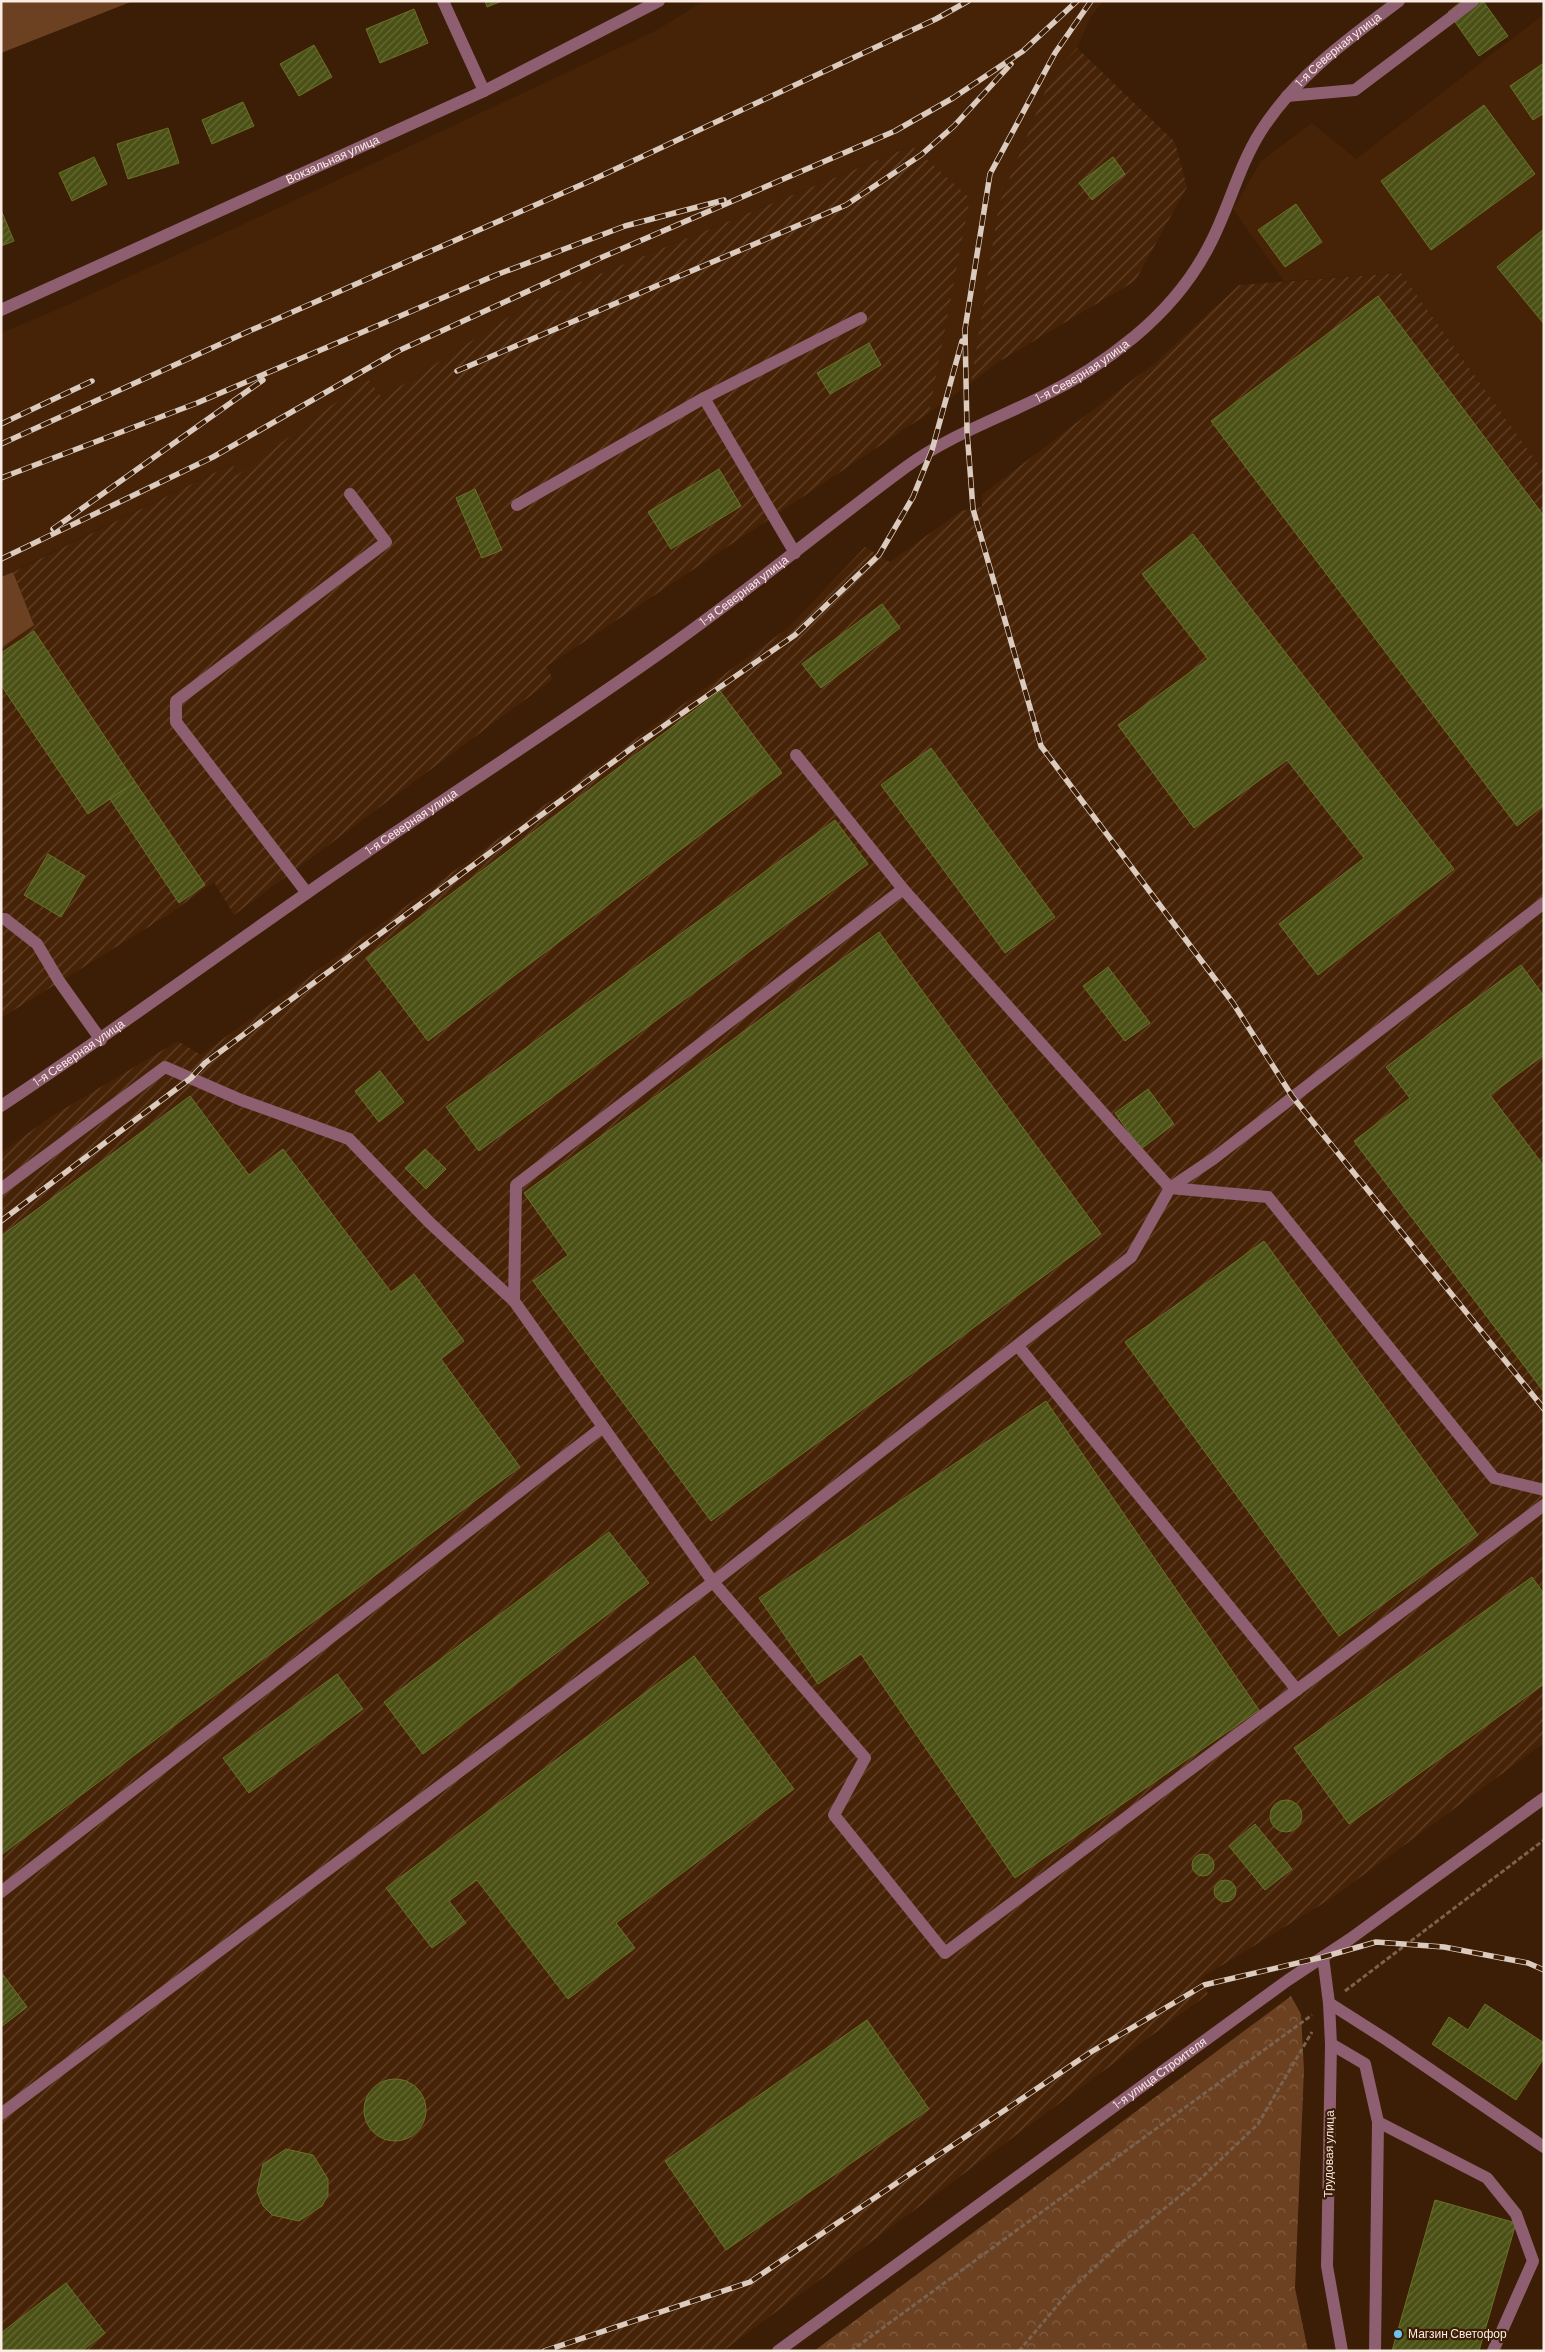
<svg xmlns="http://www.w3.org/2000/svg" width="1545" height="2352" viewBox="0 0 1545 2352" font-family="Barlow,sans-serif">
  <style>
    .built { fill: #462307 }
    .industrial { fill: url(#industrial-furrows) }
    .grass { fill: #6c4122 }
    .park { fill: url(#park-crowns) }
    .building { fill: url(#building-hatch); stroke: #6a7125 }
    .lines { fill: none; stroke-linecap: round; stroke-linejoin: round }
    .path { stroke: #7b624f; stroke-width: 3; stroke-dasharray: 5 2.5; stroke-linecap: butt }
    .minor { stroke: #8d5f71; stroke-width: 12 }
    .rail-casing { stroke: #dbcabe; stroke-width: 5.5 }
    .rail { stroke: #3c1d05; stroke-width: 4; stroke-dasharray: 11; stroke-linecap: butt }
    .poi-dot { fill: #6cc3f2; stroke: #3c1d05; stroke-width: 2 }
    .labels { text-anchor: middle; stroke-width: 4.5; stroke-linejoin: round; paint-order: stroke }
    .street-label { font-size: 12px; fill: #fbece3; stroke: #3c1d05 }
    .poi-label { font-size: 12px; fill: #fbece3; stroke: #3c1d05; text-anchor: start }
  </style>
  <defs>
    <pattern id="industrial-furrows" width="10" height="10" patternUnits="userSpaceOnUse" patternTransform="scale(1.25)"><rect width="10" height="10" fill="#462307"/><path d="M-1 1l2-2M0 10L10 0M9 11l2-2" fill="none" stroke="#62432b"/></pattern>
    <pattern id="park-crowns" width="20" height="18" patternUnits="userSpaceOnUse" patternTransform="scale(1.25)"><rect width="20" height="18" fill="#6c4122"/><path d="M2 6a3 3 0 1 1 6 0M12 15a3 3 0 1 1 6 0" fill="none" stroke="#825d42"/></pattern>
    <pattern id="building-hatch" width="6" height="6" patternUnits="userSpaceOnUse" patternTransform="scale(1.25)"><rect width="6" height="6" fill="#4b5115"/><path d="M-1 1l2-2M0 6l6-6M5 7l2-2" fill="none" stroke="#666a37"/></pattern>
  </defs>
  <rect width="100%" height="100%" fill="#3c1d05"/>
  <g class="built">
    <path d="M704 1H1104L1091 16 1077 48 1051 77 999 204 971 383 929 413 970 198 911 146 534 301 382 398 368 380 237 475 231 464 1 577V333L63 307 276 209 657 30Z"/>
    <path d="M1544 14V472L1401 273 1284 281 1233 209 1261 161 1312 123 1356 159Z"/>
  </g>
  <g class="industrial">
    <path d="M1077 48 1175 142 1187 187 1135 281 1000 361 971 383 999 204 1051 77Z"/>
    <path d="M912 146 970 198 929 413 546 667 553 679 234 915 214 882 171 913 1 1018V648L34 624 13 572 232 464 237 475 368 379 382 398 534 301Z"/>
    <path d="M1401 273 1544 472V1743L1332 1898 1201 1978 1208 1994 723 2351H1V1153L49 1118 178 1041 201 1055 789 627 865 547 890 562 961 511 982 507V495L1156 362 1239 285Z"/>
  </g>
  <g class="grass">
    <path d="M1 1H133L1 53Z"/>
    <path d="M13 572 34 625 1 648V577Z"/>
  </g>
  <path class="park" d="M1291 1996 1301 2014 1304 2070 1295 2288 1308 2351H814Z"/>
  <g class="building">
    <path d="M485 1H502L487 7Z"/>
    <path d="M1462 1H1483L1508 36 1479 56 1448 12Z"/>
    <path d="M414 9 428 43 380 63 366 29Z"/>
    <path d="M314 45 332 77 299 96 280 64Z"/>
    <path d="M1544 63V113L1533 120 1510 86Z"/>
    <path d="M243 102 254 126 212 144 202 120Z"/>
    <path d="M1484 105 1535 174 1431 250 1381 181Z"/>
    <path d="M168 128 179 163 128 179 117 144Z"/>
    <path d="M94 157 107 184 72 201 59 173Z"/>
    <path d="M1113 157 1125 174 1092 200 1079 183Z"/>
    <path d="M1296 204 1322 242 1285 267 1258 230Z"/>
    <path d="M1 210 14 241 1 246Z"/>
    <path d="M1544 229V324L1497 267Z"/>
    <path d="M1378 296 1544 516V805L1517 826 1211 421Z"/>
    <path d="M869 343 881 365 830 394 817 373Z"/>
    <path d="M719 469 741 506 671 549 648 512Z"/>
    <path d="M475 489 502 550 482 558 456 498Z"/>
    <path d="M1193 534 1454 869 1318 975 1279 924 1364 858 1287 760 1194 828 1118 725 1208 659 1142 574Z"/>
    <path d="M882 604 900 628 821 688 802 664Z"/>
    <path d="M34 631 135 782 88 814 1 685V653Z"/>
    <path d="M720 691 782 773 428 1041 366 958Z"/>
    <path d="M931 748 1055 917 1005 953 881 785Z"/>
    <path d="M135 782 205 885 179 903 110 799Z"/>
    <path d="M835 820 868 864 479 1151 446 1107Z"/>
    <path d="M48 854 85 876 61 917 24 895Z"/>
    <path d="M879 932 1101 1234 711 1521 533 1281 568 1255 524 1193Z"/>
    <path d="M1521 965 1544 996V1055L1490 1095 1544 1166V1392L1354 1141 1410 1098 1386 1067Z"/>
    <path d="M1108 967 1150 1023 1125 1041 1083 986Z"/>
    <path d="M380 1071 404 1102 379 1122 355 1091Z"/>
    <path d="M1148 1089 1174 1124 1141 1149 1115 1113Z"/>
    <path d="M190 1096 249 1175 283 1149 391 1292 414 1274 464 1341 441 1359 520 1467 1 1855V1236Z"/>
    <path d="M425 1149 446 1169 426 1189 405 1168Z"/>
    <path d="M1264 1241 1478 1535 1339 1636 1125 1342Z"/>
    <path d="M1046 1401 1259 1710 1015 1878 861 1654 818 1684 759 1598Z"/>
    <path d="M609 1532 649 1583 423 1754 384 1702Z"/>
    <path d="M1532 1577 1544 1594V1684L1349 1824 1294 1748Z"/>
    <path d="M694 1656 794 1789 616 1923 635 1948 568 1999 477 1880 449 1901 466 1923 432 1948 386 1888Z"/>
    <path d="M337 1674 363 1709 249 1793 223 1758Z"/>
    <circle cx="1286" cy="1816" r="16"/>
    <path d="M1255 1824 1292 1869 1265 1890 1229 1846Z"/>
    <circle cx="1203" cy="1865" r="11"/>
    <circle cx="1225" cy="1891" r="11"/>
    <path d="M1 1972 27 2007 1 2027Z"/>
    <path d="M1485 2004 1544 2043V2058L1516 2100 1432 2044 1449 2017 1468 2030Z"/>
    <path d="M867 2020 929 2109 726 2250 665 2161Z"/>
    <circle cx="395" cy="2110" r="31"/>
    <path d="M286 2149 313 2155 328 2179V2195L322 2206 299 2221 272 2215 263 2206 257 2191 263 2164Z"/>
    <path d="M1435 2200 1516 2223 1479 2351H1392Z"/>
    <path d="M66 2283 105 2333 82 2351H1V2333Z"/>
  </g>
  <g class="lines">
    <g class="path">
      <path d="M1345 1991 1544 1840"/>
      <path d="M851 2351 1312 2015"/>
      <path d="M1019 2351 1072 2288 1120 2244 1195 2184 1258 2124 1312 2032"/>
    </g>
    <g class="minor">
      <path d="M443 1 484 91"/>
      <path d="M1287 96 1355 90 1473 1"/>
      <path id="s1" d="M1 310 484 91 659 1"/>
      <path d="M704 398 861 318"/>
      <path d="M517 505 704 398 795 553"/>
      <path d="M796 755 903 889 1170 1188 1213 1159 1544 903"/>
      <path d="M903 889 516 1185 514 1301 713 1582 865 1758 834 1815 945 1953 1544 1505"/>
      <path d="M307 893 176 722V701L386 542 350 494"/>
      <path d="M1 919H5L37 944 59 981 101 1040"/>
      <path id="s2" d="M1 1106C105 1037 205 964 307 893 426 810 549 732 667 648 749 590 826 526 906 467 948 436 997 419 1043 396 1076 380 1106 360 1134 337 1164 312 1191 281 1209 246 1229 209 1238 167 1261 131 1296 76 1348 39 1399 1"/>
      <path d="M1 1189 165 1067 241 1100 349 1139 429 1222 514 1301"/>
      <path d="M1018 1346 1297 1690"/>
      <path d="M1 1892 603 1427"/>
      <path d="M1323 1957 1329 2003 1331 2044 1327 2266 1342 2351"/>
      <path d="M1329 2003 1387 2040 1544 2147"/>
      <path d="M1331 2044 1365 2064 1378 2122 1375 2351"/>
      <path d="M1 2114 713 1582 1131 1257 1170 1188 1268 1197 1494 1478 1544 1490"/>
      <path d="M1378 2122 1487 2178 1516 2214 1533 2261 1493 2351"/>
      <path id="s3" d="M778 2351 1288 1980 1350 1939 1544 1798"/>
    </g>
    <defs>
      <g id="rail">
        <path d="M1091 1 1055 53 990 174 965 329 967 431 973 509 1041 746 1233 1003 1292 1096 1544 1409"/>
        <path d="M457 371 846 205 921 155 954 126 1011 64"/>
        <path d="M1 424 92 381"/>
        <path d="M1 444 247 332 590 181 936 19 968 1"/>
        <path d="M1 478 197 403 496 275 625 226 724 200"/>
        <path d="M53 529 263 380"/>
        <path d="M1 559 213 457 398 351 598 259 895 131 953 98 1023 51 1077 1"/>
        <path d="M1 1221 191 1078 205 1063 632 748 795 635 879 555 913 497 932 450 962 341"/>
        <path d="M544 2351 750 2282 1091 2052 1204 1985 1323 1957 1376 1942 1444 1947 1528 1963 1544 1970"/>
      </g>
    </defs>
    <use href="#rail" class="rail-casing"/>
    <use href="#rail" class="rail"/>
  </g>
  <circle class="poi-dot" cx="1398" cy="2334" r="5"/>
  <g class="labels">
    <g class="street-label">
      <text dy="4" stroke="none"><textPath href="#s2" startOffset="1729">1-я Северная улица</textPath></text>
      <text dy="4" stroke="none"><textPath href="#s1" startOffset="364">Вокзальная улица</textPath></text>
      <text dy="4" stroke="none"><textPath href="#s2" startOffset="1309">1-я Северная улица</textPath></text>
      <text dy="4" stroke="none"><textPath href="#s2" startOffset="904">1-я Северная улица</textPath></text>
      <text dy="4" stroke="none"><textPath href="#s2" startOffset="499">1-я Северная улица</textPath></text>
      <text dy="4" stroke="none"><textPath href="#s2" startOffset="94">1-я Северная улица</textPath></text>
      <text dy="4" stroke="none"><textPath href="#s3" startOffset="472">1-я улица Строителя</textPath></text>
      <text transform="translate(1329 2154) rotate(-89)" y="4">Трудовая улица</text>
    </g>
    <g class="poi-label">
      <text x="1408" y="2338">Магзин Светофор</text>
    </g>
  </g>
  <rect width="1545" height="2352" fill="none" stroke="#fbece3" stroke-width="5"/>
</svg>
